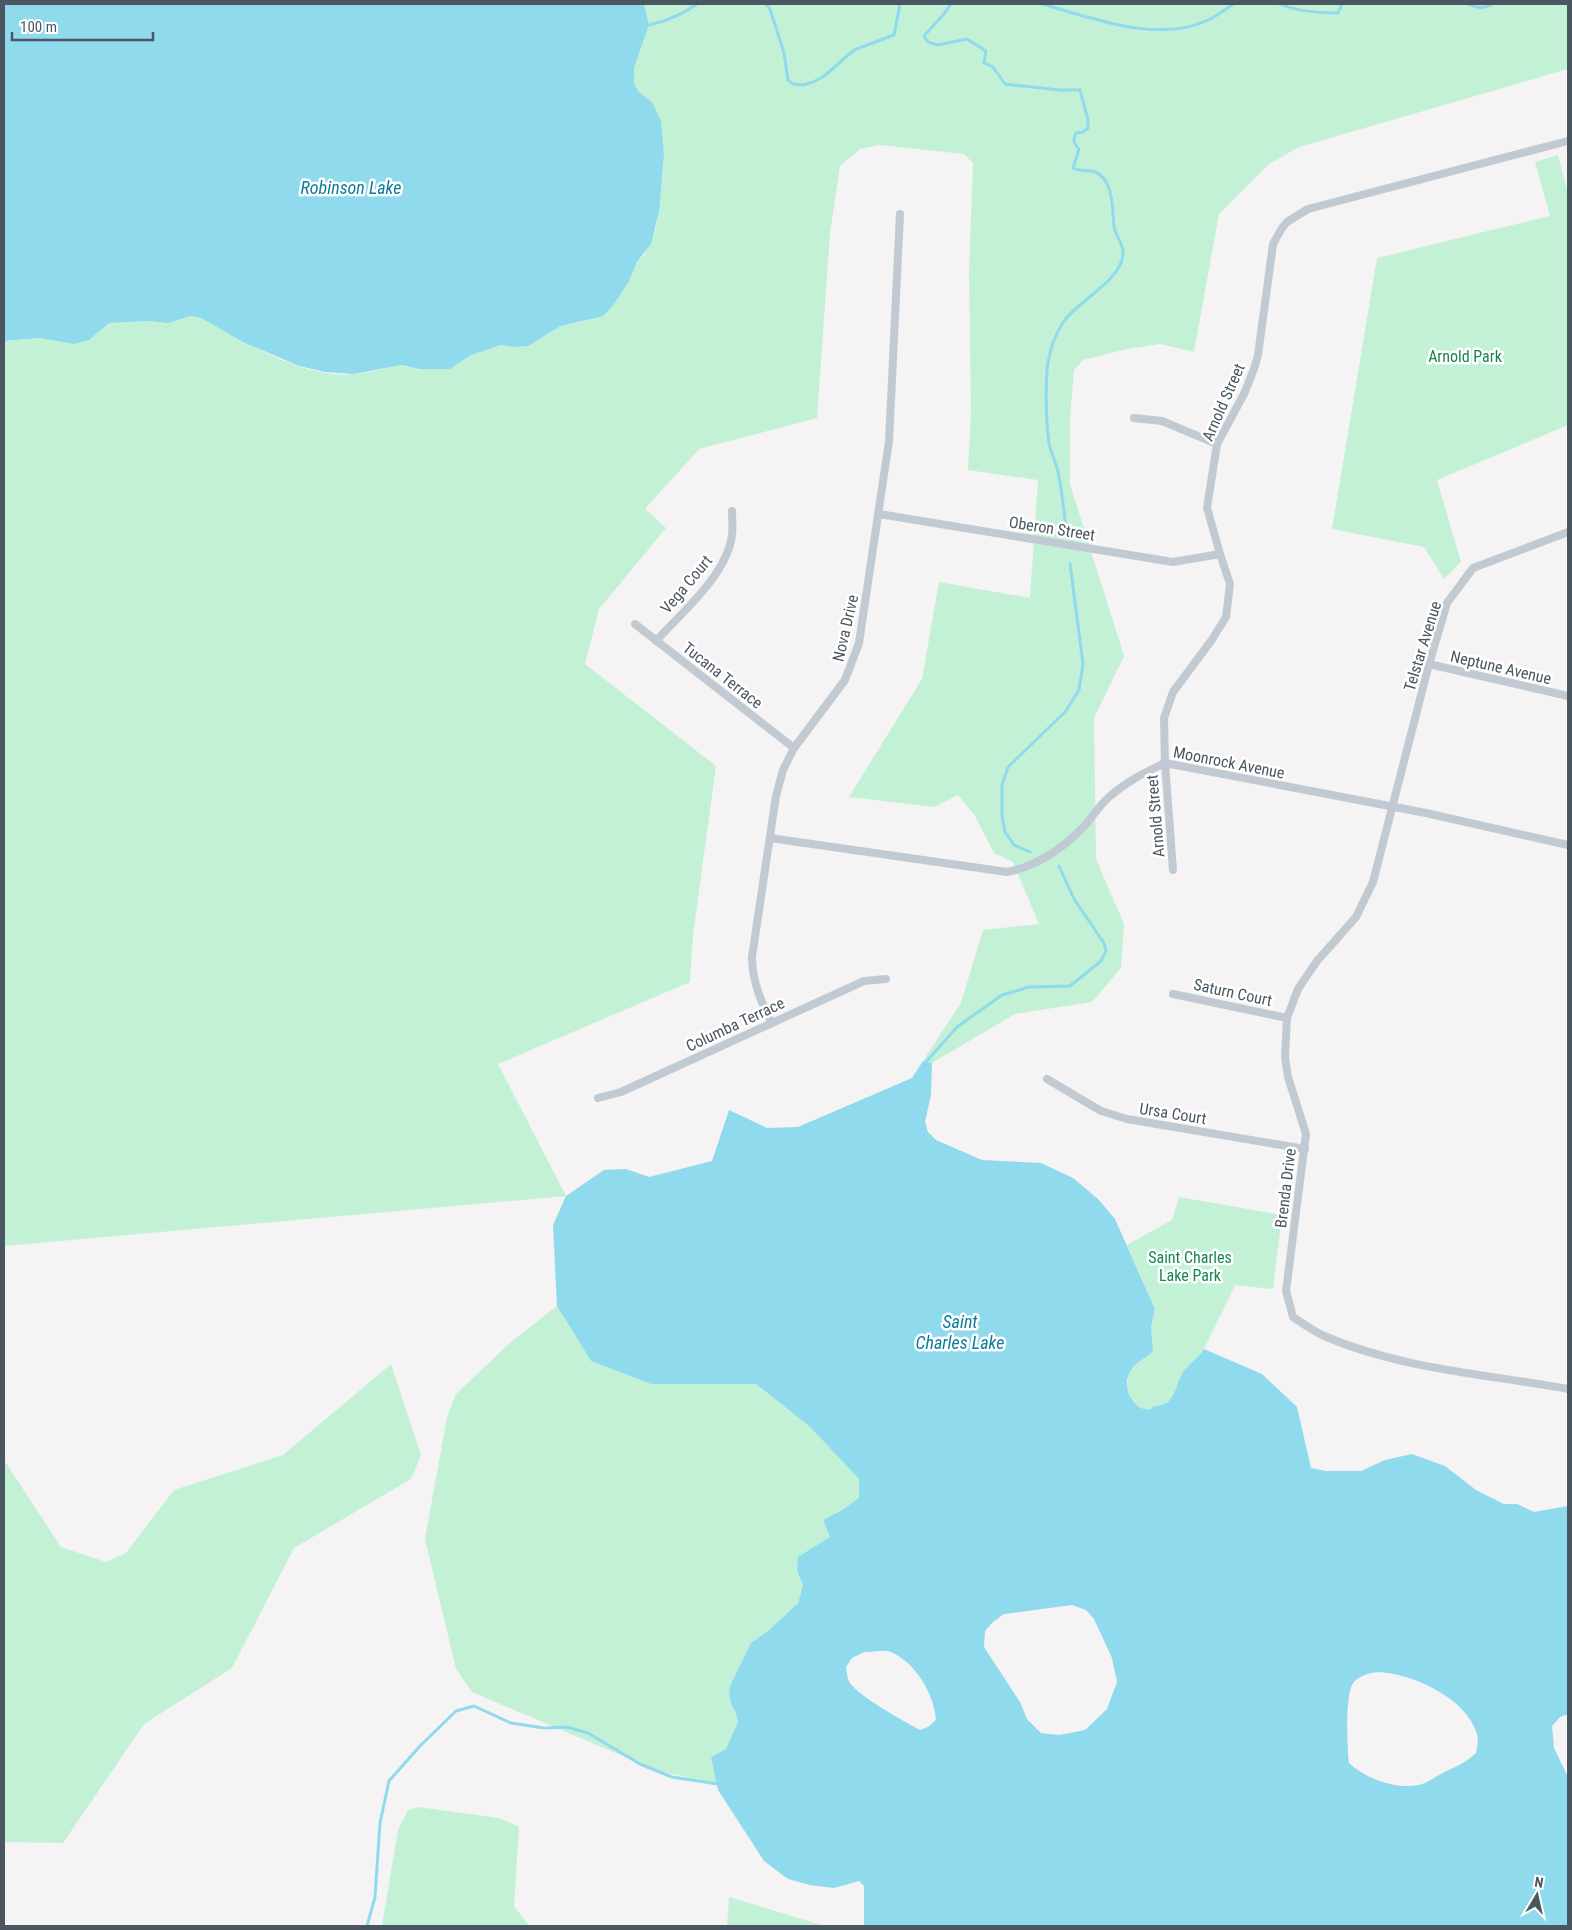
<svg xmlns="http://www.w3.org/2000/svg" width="1572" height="1930" viewBox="0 0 1572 1930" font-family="'Roboto Condensed',sans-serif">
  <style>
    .green { fill: #c3f1d5 }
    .water { fill: #90daee; fill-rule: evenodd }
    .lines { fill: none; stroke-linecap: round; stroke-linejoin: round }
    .stream { stroke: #90daee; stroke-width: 3 }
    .street { stroke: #c1cad2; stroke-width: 8 }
    .labels { text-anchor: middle; stroke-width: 5; stroke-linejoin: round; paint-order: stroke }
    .park-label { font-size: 16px; fill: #17864f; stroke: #fff }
    .street-label { font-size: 16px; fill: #4a5661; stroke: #fff }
    .water-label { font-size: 18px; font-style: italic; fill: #0c7c9b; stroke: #fff }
  </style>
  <rect width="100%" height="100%" fill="#f5f3f3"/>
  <g class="green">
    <path d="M644 4H1568V69L1299 147 1269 164 1219 214 1194 352 1160 344 1127 349 1083 360 1074 370 1070 418V484L1124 656 1094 718 1096 859 1124 924 1121 968 1092 1002 1015 1014 932 1063 923 1061 961 1003 983 930 1039 924 1013 862 994 853 975 816 958 795 935 807 849 797 922 679 939 582 1030 598 1038 480 968 470 971 413 969 271 973 163 964 154 880 145 860 149 840 166 830 233 817 418 699 449 645 509 666 528 599 609 585 664 716 766 693 935 690 982 498 1064 566 1196 4 1246V341L40 338 74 343 109 323 148 321 168 323 192 316 201 318C245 342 303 379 355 374 370 372 386 368 401 365L408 367 450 369 471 355 501 345 514 347 548 335 561 326 579 322 614 304 628 283 637 262 644 255 656 228 663 173 664 156 656 111 652 102 638 91 634 83V68L649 25Z"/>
    <path d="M1558 155 1568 193V425L1437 480 1461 562 1444 579 1424 547 1332 529 1377 258 1550 216 1535 162Z"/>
    <path d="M1179 1197 1282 1215 1273 1289 1235 1285 1204 1349 1182 1374 1175 1393 1169 1401 1165 1404 1145 1410 1140 1408 1129 1397 1127 1390V1384L1130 1371 1135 1365 1153 1351 1151 1327 1155 1309 1127 1245 1172 1220Z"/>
    <path d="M557 1306 591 1361 651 1384H756L809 1426 859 1479V1498L842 1510 823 1520 830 1537 797 1571 803 1585 798 1603 769 1630 751 1643 729 1693 731 1704 735 1711 738 1722 726 1749 711 1757 718 1784 658 1771 472 1692 456 1669 425 1539 447 1417 456 1394 512 1341Z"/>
    <path d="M391 1364 421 1455 411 1479 294 1548 232 1668 144 1724 63 1843 4 1842V1460L61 1547 106 1562 126 1553 174 1490 283 1455Z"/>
    <path d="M418 1807 499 1818 519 1827 514 1906 529 1926H382L398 1830 408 1810Z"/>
    <path d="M729 1897 825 1926H727Z"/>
  </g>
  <g class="water">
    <path d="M4 4H644L649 25 634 68V83L638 91 652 102 661 121 664 156 659 212 651 244 637 262 628 283 614 304 603 316 561 326 528 346 514 347 501 345 471 355 450 369H420L401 365 354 374 325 372 299 366 245 343 201 318 191 316 168 323 148 321 109 323 89 340 74 344 40 338 4 341Z"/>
    <path d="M923 1061 932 1063 931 1095 925 1122 928 1132 936 1140 982 1160 1041 1163 1073 1178 1098 1199 1115 1219 1155 1309 1151 1327 1153 1351C1148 1357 1140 1360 1135 1365 1125 1375 1124 1391 1133 1401 1138 1407 1142 1410 1150 1409 1155 1404 1162 1407 1168 1402 1176 1394 1177 1383 1182 1374 1188 1364 1198 1358 1204 1349L1262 1374 1297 1407 1311 1468 1326 1471H1361L1385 1460 1412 1454 1445 1466 1476 1490 1504 1504H1517L1534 1512 1568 1506V1714L1560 1717 1552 1726 1554 1748 1568 1777V1926H864V1886L859 1881 834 1888 810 1885 788 1879 764 1861 718 1790 711 1757 726 1749 738 1722 735 1711 731 1704 729 1693 731 1684 751 1643 769 1630 798 1603 803 1585 797 1571 798 1557 830 1537 823 1520 842 1510 859 1498V1479L809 1426 756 1384H651L591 1361 557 1306 553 1225 566 1196 604 1170 626 1169 649 1177 712 1161 729 1110 767 1128 798 1127 912 1078ZM1072 1605 1086 1610 1094 1619 1112 1658 1117 1682 1107 1709 1085 1730 1059 1735 1041 1733 1027 1719 1020 1702 984 1647 985 1631 993 1622 1004 1614ZM864 1652C872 1652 884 1649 891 1652 916 1663 934 1694 936 1720L928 1727 920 1730C902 1720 861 1698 850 1683 847 1679 847 1672 846 1667L852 1658ZM1378 1672C1411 1673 1467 1698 1477 1734 1479 1739 1477 1747 1476 1753 1463 1765 1458 1765 1443 1773 1436 1776 1429 1782 1422 1784 1398 1791 1366 1779 1349 1763 1347 1747 1345 1695 1353 1683 1360 1675 1369 1673 1378 1672Z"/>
  </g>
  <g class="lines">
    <g class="stream">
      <path d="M766 4 770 9 784 53 788 80 793 84 803 85 813 82 823 77 854 50 894 35 900 4"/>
      <path d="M951 4 943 15 924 36 928 42 938 45 967 39 986 51 984 63 993 67 1005 84 1060 90H1080L1088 120V128L1083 132 1076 133C1072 140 1074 144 1079 149L1073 168C1081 172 1087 169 1095 172 1114 180 1112 208 1114 226 1115 236 1124 244 1123 254 1122 280 1078 301 1064 321 1056 333 1050 349 1048 363 1045 382 1046 424 1049 443 1051 453 1056 463 1058 472 1062 491 1064 510 1066 529"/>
      <path d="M1042 4C1092 18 1158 44 1208 20 1217 16 1225 9 1234 4"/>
      <path d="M1280 4C1298 12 1319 13 1338 13L1342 4"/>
      <path d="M1468 4C1476 8 1485 9 1492 4"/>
      <path d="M649 25C667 21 682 15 697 4"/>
      <path d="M1030 852 1014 845 1005 832 1002 816V785L1008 767 1065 712 1079 690 1083 664 1070 564"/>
      <path d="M926 1062 957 1027 1002 995 1029 987 1070 986 1101 961 1106 951 1104 943 1074 899 1059 866"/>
      <path d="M367 1926 375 1897 380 1823 389 1781 420 1746 456 1711 474 1706 511 1723 544 1728 567 1727 588 1733 640 1764 672 1777 718 1784"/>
    </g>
    <g class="street">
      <path d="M1134 418 1162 421 1217 444"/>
      <path d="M879 514 1173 562 1220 554"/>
      <path d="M1568 532 1473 568 1447 603 1429 664 1373 882 1356 917 1317 961 1298 989 1287 1018 1285 1057 1288 1077 1306 1134 1286 1291 1293 1317C1302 1323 1312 1330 1322 1335 1399 1369 1486 1374 1568 1389"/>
      <path d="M635 624 794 748"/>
      <path d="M656 641C682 612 727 575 732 535 733 527 732 519 732 511"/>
      <path d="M1429 664 1568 696"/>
      <path d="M770 838 1007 872C1038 866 1065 847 1087 823 1094 814 1101 804 1109 797 1127 781 1144 773 1165 763L1426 813 1568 845"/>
      <path d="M1173 870 1165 763 1164 718 1173 692 1211 641 1226 617 1230 584 1220 554 1207 508 1217 444 1245 392 1255 366 1258 355 1273 244 1282 228 1287 222 1308 209 1568 141"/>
      <path d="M1173 994 1287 1018"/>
      <path d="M771 1022C761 1001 752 981 752 957L776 796 783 770 794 748 845 680 859 643 889 441 900 214"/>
      <path d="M1047 1079 1101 1111 1127 1119 1305 1149"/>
      <path d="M598 1098 621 1092 864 981 886 979"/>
    </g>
  </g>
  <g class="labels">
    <g class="park-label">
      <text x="1465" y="362">Arnold Park</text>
      <text x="1190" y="1263">Saint Charles<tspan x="1190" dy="18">Lake Park</tspan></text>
    </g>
    <g class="street-label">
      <text transform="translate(1223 402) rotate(-66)" y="6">Arnold Street</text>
      <text transform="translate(1052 528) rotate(9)" y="6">Oberon Street</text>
      <text transform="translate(686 584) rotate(-50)" y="6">Vega Court</text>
      <text transform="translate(845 628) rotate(-77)" y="6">Nova Drive</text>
      <text transform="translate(1422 646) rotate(-73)" y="6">Telstar Avenue</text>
      <text transform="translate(1501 667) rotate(13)" y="6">Neptune Avenue</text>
      <text transform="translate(723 675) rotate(38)" y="6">Tucana Terrace</text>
      <text transform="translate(1229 762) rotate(11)" y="6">Moonrock Avenue</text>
      <text transform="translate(1155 816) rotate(-95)" y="6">Arnold Street</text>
      <text transform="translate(1233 992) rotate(12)" y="6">Saturn Court</text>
      <text transform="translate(735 1024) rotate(-25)" y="6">Columba Terrace</text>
      <text transform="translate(1173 1113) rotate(9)" y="6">Ursa Court</text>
      <text transform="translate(1285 1188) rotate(-83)" y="6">Brenda Drive</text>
    </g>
    <g class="water-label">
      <text x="351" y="194">Robinson Lake</text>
      <text x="960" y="1328">Saint<tspan x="960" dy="21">Charles Lake</tspan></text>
    </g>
  </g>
  <rect width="1572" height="1930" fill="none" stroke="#4a5661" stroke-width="10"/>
  <g transform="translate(1537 1895) rotate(9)" stroke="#ffffff" stroke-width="4" paint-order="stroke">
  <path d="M0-4L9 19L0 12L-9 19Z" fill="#4a5661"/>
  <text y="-8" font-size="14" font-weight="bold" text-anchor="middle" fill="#4a5661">N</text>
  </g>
  <path d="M12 32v8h141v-8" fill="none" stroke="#4a5661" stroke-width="2.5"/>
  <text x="20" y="32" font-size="15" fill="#4a5661" stroke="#ffffff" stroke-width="4" paint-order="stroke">100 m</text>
</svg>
